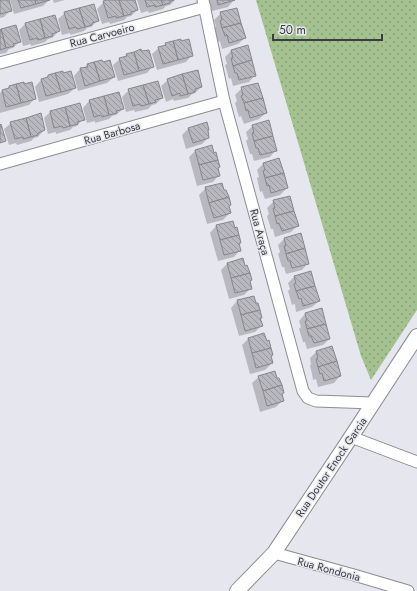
<svg xmlns="http://www.w3.org/2000/svg" width="417" height="591" viewBox="0 0 417 591" font-family="Jost,sans-serif">
  <style>
    .grass { fill: url(#grass-dots) }
    .shadow { fill: #0003 }
    .building { fill: url(#building-back-hatch); stroke: #87868c }
    .lines { fill: none; stroke-linecap: round; stroke-linejoin: round }
    .minor-casing { stroke: #8c8d93; stroke-width: 13 }
    .tertiary-casing { stroke: #8c8d93; stroke-width: 16 }
    .minor { stroke: #fff; stroke-width: 11 }
    .tertiary { stroke: #fff; stroke-width: 14 }
    .labels { text-anchor: middle; stroke-width: 3; stroke-linejoin: round; paint-order: stroke }
    .street-label { font-size: 11px; fill: #3b3c3e; stroke: #e6e7ee }
  </style>
  <defs>
    <pattern id="grass-dots" width="8" height="8" patternUnits="userSpaceOnUse"><rect width="8" height="8" fill="#a4c190"/><path d="M2 2h.1M6 6h.1" fill="none" stroke="#879e77" stroke-width="1.8" stroke-linecap="round"/></pattern>
    <pattern id="building-back-hatch" width="6" height="6" patternUnits="userSpaceOnUse"><rect width="6" height="6" fill="#b9b8be"/><path d="M-1 5l2 2M0 0l6 6M5-1l2 2" fill="none" stroke="#98979c"/></pattern>
  </defs>
  <rect width="100%" height="100%" fill="#e6e7ee"/>
  <path class="grass" d="M256 0H417V310L371 380 361 356Z"/>
  <g class="shadow">
    <path d="M0 0H8L11 10 4 17 0 18Z"/>
    <path d="M10 0H49L43 6 14 14Z"/>
    <path d="M53 0H65L54 3Z"/>
    <path d="M111 0H134L137 10 131 16 127 17 124 20 110 24 109 22 102 24 97 9 104 2Z"/>
    <path d="M137 0H175L170 5 166 6 163 9 149 13 148 11 141 13Z"/>
    <path d="M206 0H234L228 7 212 11 210 3 208 4Z"/>
    <path d="M65 13 98 20 91 27 87 28 84 31 70 35V33L62 35 58 19Z"/>
    <path d="M221 13 245 38 238 44 222 49 220 41 218 42 214 28 216 26 214 20Z"/>
    <path d="M25 24 59 31 52 38 48 39 45 42 31 46V44L23 46 19 30Z"/>
    <path d="M0 31 19 42 13 48 9 49 6 53 0 54Z"/>
    <path d="M166 44 192 55 186 62 157 70 152 54 159 48 163 47Z"/>
    <path d="M231 51 255 75 249 82 233 86 231 78 229 79 225 65 227 64 225 57Z"/>
    <path d="M127 55 153 66 147 73 118 81 113 65 120 59 124 58Z"/>
    <path d="M101 61 114 77 107 83 78 91 74 76 80 69 84 68 87 65Z"/>
    <path d="M48 76 75 88 68 94 39 102 35 87 41 80 45 79Z"/>
    <path d="M168 80 201 87 195 93 191 95 188 98 174 101 173 99 166 102 161 86Z"/>
    <path d="M9 87 35 98 29 105 0 113V93L2 91 6 90Z"/>
    <path d="M242 88 266 113 259 119 244 124 241 116 239 117 235 103 237 101 235 95Z"/>
    <path d="M129 90 162 98 156 104 152 105 148 109 135 112 134 110 126 112 122 97Z"/>
    <path d="M118 93 123 109 116 115 112 116 109 119 95 123V121L87 123 83 108 89 101Z"/>
    <path d="M50 112 83 119 77 126 73 127 70 130 56 134V132L48 134 44 118Z"/>
    <path d="M11 123 44 130 38 137 34 138 31 141 17 145 16 143 9 145 4 129Z"/>
    <path d="M253 126 276 150 270 157 254 161 252 154H250L246 141 248 139 246 132Z"/>
    <path d="M189 128 208 138 202 144 186 149 182 135Z"/>
    <path d="M211 147 219 167 217 169 219 175 213 182 197 186 189 157 195 151Z"/>
    <path d="M279 159 287 188 280 195 265 199 262 191 260 192 257 178 259 177 257 170 263 164Z"/>
    <path d="M206 188 230 213 223 220 207 224 199 195Z"/>
    <path d="M274 201 297 226 291 232 275 237 273 229H271L267 216 269 214 267 208Z"/>
    <path d="M216 226 240 242 238 244 240 250 234 257 218 261 210 233Z"/>
    <path d="M300 235 308 263 302 270 286 274 284 267H282L278 254 280 252 278 245 284 239Z"/>
    <path d="M243 259 251 288 244 295 229 299 221 270 227 264Z"/>
    <path d="M295 276 319 301 312 307 296 312 295 304 292 305 288 291 290 289 288 283Z"/>
    <path d="M237 301 255 305 261 318 260 319 261 326 255 332 239 336 231 308Z"/>
    <path d="M305 314 329 339 323 345 307 349 305 342H303L299 329 301 327 299 321Z"/>
    <path d="M264 335 272 355 270 357 272 363 265 370 250 374 242 345 248 339Z"/>
    <path d="M332 347 340 376 334 383 318 387 316 379 313 380 312 374 310 366 311 364 310 358 316 352Z"/>
    <path d="M259 377 281 394 282 401 276 407 260 412 252 383Z"/>
  </g>
  <g class="building">
    <path d="M0 0H9L12 11 0 14Z"/>
    <path d="M18 0H35L36 4 21 8Z"/>
    <path d="M35 0H50L36 4Z"/>
    <path d="M107 0H119L124 16 116 18V16L108 18 103 1Z"/>
    <path d="M119 0H135L138 10 131 12V14L124 16Z"/>
    <path d="M145 0H161L163 5 155 7V5L147 7Z"/>
    <path d="M161 0H174L170 1V3L163 5Z"/>
    <path d="M217 0H235L218 5Z"/>
    <path d="M94 4 99 21 92 23V25L85 27 79 8Z"/>
    <path d="M79 8 85 27 77 29 76 27 69 29 64 12Z"/>
    <path d="M237 8 241 23 222 28 220 21 222 20 220 12Z"/>
    <path d="M55 15 60 31 52 34 53 36 45 38 40 19Z"/>
    <path d="M40 19 45 38 38 40 37 38 30 40 25 23Z"/>
    <path d="M241 23 246 38 229 43 227 35 225 36 222 28Z"/>
    <path d="M16 25 21 42 13 44 14 46 6 48 1 29Z"/>
    <path d="M1 29 6 48 0 50V30Z"/>
    <path d="M181 39V41L189 39 193 56 178 60 173 41Z"/>
    <path d="M173 41 178 60 163 64 158 47 166 45 165 43Z"/>
    <path d="M248 45 252 60 233 66 231 58H233L231 50Z"/>
    <path d="M141 49 142 51 149 50 154 67 139 71 134 52Z"/>
    <path d="M134 52 139 71 124 75 119 58 127 56 126 54Z"/>
    <path d="M102 60 103 62 110 60 115 77 100 81 94 62Z"/>
    <path d="M252 60 256 76 239 80 237 73H235L233 66Z"/>
    <path d="M94 62 100 81 85 86 80 68 88 67 87 64Z"/>
    <path d="M198 70 202 87 195 89V92L188 94 182 74Z"/>
    <path d="M63 71V73L71 71 76 88 61 92 55 73Z"/>
    <path d="M55 73 61 92 46 96 41 79 48 77V75Z"/>
    <path d="M182 74 188 94 180 96V93L172 96 167 79Z"/>
    <path d="M158 81 163 98 155 100 156 102 149 104 143 85Z"/>
    <path d="M24 82V84L32 82 36 99 21 103 16 84Z"/>
    <path d="M258 83 263 98 244 103 241 96 243 95 241 87Z"/>
    <path d="M16 84 21 103 6 107 2 90 9 88V86Z"/>
    <path d="M143 85 149 104 141 106 140 104 133 106 128 89Z"/>
    <path d="M119 92 124 109 116 111 117 113 109 115 104 96Z"/>
    <path d="M104 96 109 115 102 117 101 115 94 117 89 100Z"/>
    <path d="M263 98 267 113 250 118 248 110 246 111 244 103Z"/>
    <path d="M80 103 85 120 77 122 78 124 70 126 65 107Z"/>
    <path d="M65 107 70 126 63 128 62 126 54 128 50 111Z"/>
    <path d="M41 113 45 130 38 133V135L31 137 26 118Z"/>
    <path d="M26 118 31 137 23 139V137L15 139 10 122Z"/>
    <path d="M269 120 273 136 254 141 252 133H254L252 125Z"/>
    <path d="M207 122 209 130H208L209 138 193 143 188 128Z"/>
    <path d="M1 124 6 141 0 143V125Z"/>
    <path d="M273 136 277 151 260 155 258 148H256L254 141Z"/>
    <path d="M212 145 214 153 216 152 218 160 199 165 195 150Z"/>
    <path d="M279 158 284 173 265 178 263 171 265 170 263 163Z"/>
    <path d="M218 160 220 167 218 168 220 176 203 180 199 165Z"/>
    <path d="M284 173 288 188 271 193 269 185 267 186 265 178Z"/>
    <path d="M222 183 224 190H226L229 197 209 203 205 187Z"/>
    <path d="M290 196 294 211 275 216 273 208H275L273 200Z"/>
    <path d="M229 197 231 205 229 206 231 213 214 218 209 203Z"/>
    <path d="M294 211 299 226 282 231 279 223 277 224 275 216Z"/>
    <path d="M233 221 235 228 237 227 239 235 220 240 216 225Z"/>
    <path d="M301 233 305 248 286 254 284 246H286L284 238Z"/>
    <path d="M239 235 241 243H239L241 251 224 255 220 240Z"/>
    <path d="M305 248 309 264 292 268 290 261H288L286 254Z"/>
    <path d="M243 258 245 266 247 265 250 273 231 278 227 263Z"/>
    <path d="M311 271 315 286 296 291 294 284 296 283 294 276Z"/>
    <path d="M250 273 252 280 250 281 252 289 235 293 231 278Z"/>
    <path d="M315 286 320 301 303 306 301 298 299 299 296 291Z"/>
    <path d="M254 296 256 303H258L260 310 241 315 237 300Z"/>
    <path d="M322 308 326 324 307 329 305 321H307L305 313Z"/>
    <path d="M260 310 262 318H260L263 326 245 331 241 315Z"/>
    <path d="M326 324 330 339 314 343 311 336H309L307 329Z"/>
    <path d="M264 333 267 341 269 340 271 348 252 353 248 338Z"/>
    <path d="M332 346 337 361 318 367 316 359 318 358 316 351Z"/>
    <path d="M271 348 273 355 271 356 273 363 256 368 252 353Z"/>
    <path d="M337 361 341 376 324 381 322 373 320 374 318 367Z"/>
    <path d="M275 371 277 378H279L282 385 263 391 258 376Z"/>
    <path d="M282 385 284 393 282 394 284 401 267 406 263 391Z"/>
  </g>
  <g class="lines">
    <defs>
      <g id="minor">
        <path d="M203 0 224 101 303 391 308 398 316 401 373 403"/>
        <path d="M0 63 205 7"/>
        <path d="M0 164 224 101"/>
        <path d="M351 437 417 462"/>
        <path d="M274 553 354 575 408 591"/>
      </g>
      <path id="tertiary" d="M237 591 274 553 351 437 417 336"/>
    </defs>
    <use href="#minor" class="minor-casing"/>
    <use href="#tertiary" class="tertiary-casing"/>
    <use href="#minor" class="minor"/>
    <use href="#tertiary" class="tertiary"/>
  </g>
  <g class="labels">
    <g class="street-label">
      <text transform="translate(102 35) rotate(-15)" y="4">Rua Carvoeiro</text>
      <text transform="translate(112 133) rotate(-16)" y="4">Rua Barbosa</text>
      <text transform="translate(260 232) rotate(75)" y="4">Rua Araça</text>
      <text transform="translate(331 467) rotate(-56)" y="4">Rua Doutor Enock Garcia</text>
      <text transform="translate(329 569) rotate(15)" y="4">Rua Rondonia</text>
    </g>
  </g>
  <path d="M273 34v6h109v-6" fill="none" stroke="#3b3c3e" stroke-width="2"/>
  <text x="279" y="34" font-size="12" fill="#3b3c3e" stroke="#e6e7ee" stroke-width="3" paint-order="stroke">50 m</text>
</svg>
